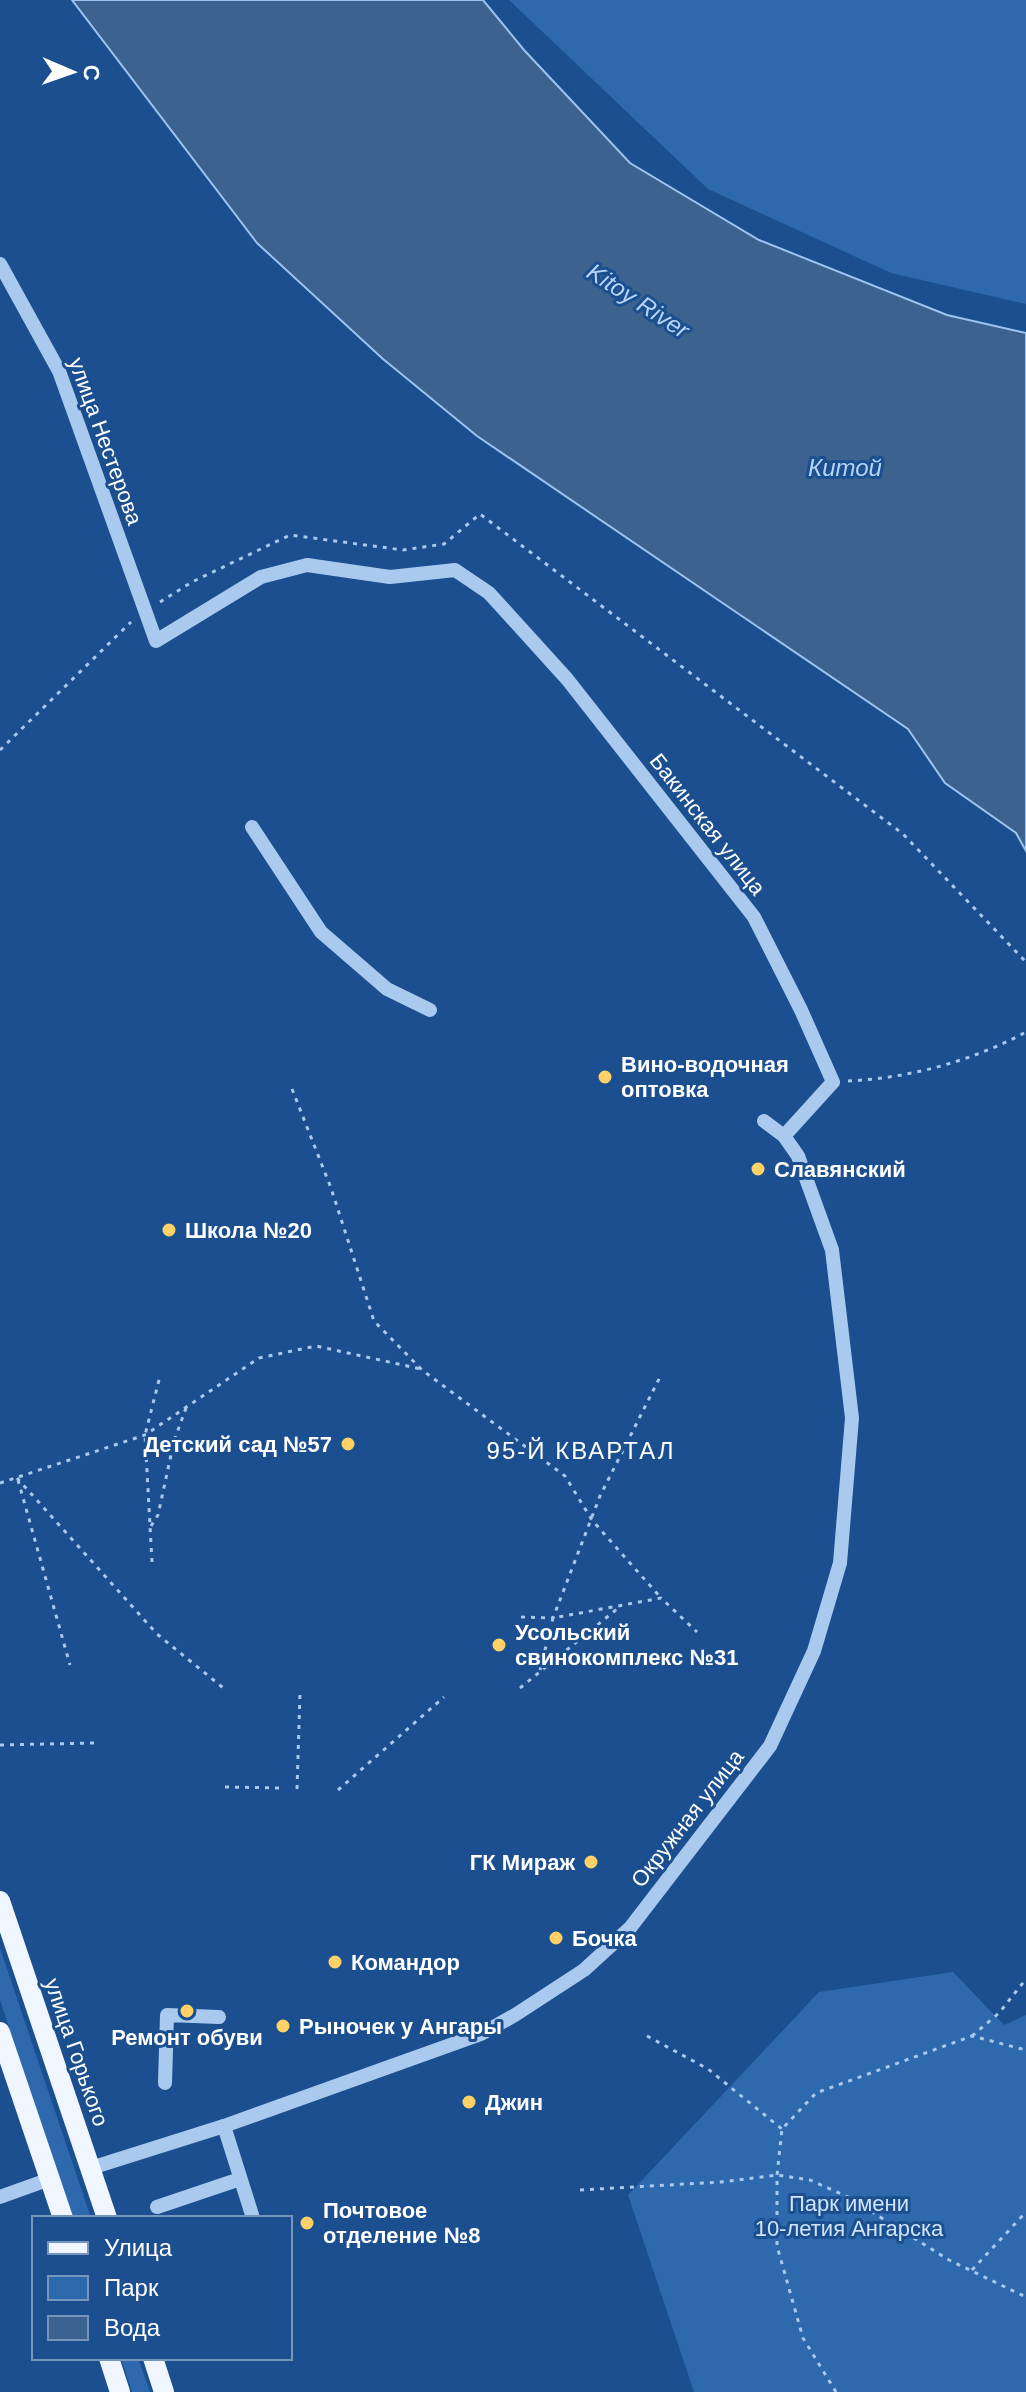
<svg xmlns="http://www.w3.org/2000/svg" width="1026" height="2392" viewBox="0 0 1026 2392" font-family="Arial,sans-serif">
  <style>
    .green { fill: #2e69ad }
    .water { fill: #3c6290; stroke: #9cc4f0; stroke-width: 2 }
    .lines { fill: none; stroke-linecap: round; stroke-linejoin: round }
    .path { stroke: #a9c9ee; stroke-width: 3; stroke-dasharray: 4 6; stroke-linecap: butt }
    .minor { stroke: #a9c9ee; stroke-width: 14 }
    .major { stroke: #f0f6ff; stroke-width: 20 }
    .poi-dot { fill: #ffd166; stroke: #1b4f8f; stroke-width: 3 }
    .labels { text-anchor: middle; stroke-width: 6; stroke-linejoin: round; paint-order: stroke }
    .street-label { font-size: 22px; fill: #fff; stroke: #1b4f8f }
    .poi-label { font-size: 22px; font-weight: bold; fill: #fff; stroke: #1b4f8f; text-anchor: start }
    .park-label { font-size: 22px; fill: #cfe3fa; stroke: #1b4f8f }
    .water-label { font-size: 24px; font-style: italic; fill: #b5d3f5; stroke: #1b4f8f }
    .neighbourhood-label { font-size: 24px; letter-spacing: 2px; fill: #fff; stroke: #1b4f8f }
  </style>
  <rect width="100%" height="100%" fill="#1b4f8f"/>
  <g class="green">
    <path d="M509 0H1026V304L891 273 708 189Z"/>
    <path d="M0 1948 91 2218H73L0 2000Z"/>
    <path d="M953 1972 1004 2025 1026 2015V2392H694L628 2195 819 1992Z"/>
    <path d="M121 2358H138L150 2392H132Z"/>
  </g>
  <path class="water" d="M72 0H483L524 50 630 163 759 240 947 315 1026 333V851L1016 833 945 783 908 729 477 436 383 359 257 243Z"/>
  <g class="lines">
    <g class="path">
      <path d="M160 602 192 582 290 535 403 550 444 544 480 514 903 834 1026 962"/>
      <path d="M0 750 131 622"/>
      <path d="M848 1081C910 1078 972 1061 1026 1032"/>
      <path d="M292 1089 331 1188 374 1321 422 1370 565 1476 592 1520 661 1598"/>
      <path d="M17 1478 157 1634 227 1691"/>
      <path d="M18 1480 70 1665"/>
      <path d="M0 1483 145 1435 259 1358 316 1346 421 1369"/>
      <path d="M151 1526 158 1515 174 1441 186 1408"/>
      <path d="M152 1562 145 1435 160 1376"/>
      <path d="M521 1617 553 1618 600 1496 660 1377"/>
      <path d="M540 1670 553 1618 661 1598 697 1632"/>
      <path d="M520 1688 617 1609"/>
      <path d="M0 1745 94 1743"/>
      <path d="M225 1787 280 1788"/>
      <path d="M297 1789 300 1693"/>
      <path d="M338 1790 444 1697"/>
      <path d="M647 2036 708 2069 782 2129"/>
      <path d="M972 2036 999 2013 1026 1979"/>
      <path d="M580 2190 721 2182 777 2175 810 2180 848 2197 949 2260 1026 2297"/>
      <path d="M972 2270 1026 2212"/>
      <path d="M836 2392 803 2338 777 2246V2175L782 2129 816 2093 972 2036 1026 2050"/>
    </g>
    <g class="minor">
      <path d="M0 264 59 371 156 641 261 577 307 565 390 577 455 570 489 593 567 679 754 917 801 1010 833 1082 784 1136"/>
      <path d="M252 827 321 932 387 989 430 1010"/>
      <path d="M165 2083 167 2015 219 2017"/>
      <path d="M224 2126 253 2218"/>
      <path d="M91 2168 224 2126 481 2034 515 2015 584 1970 630 1928 770 1746 814 1651 840 1563 852 1418 832 1250 798 1156 784 1136 764 1121"/>
      <path d="M0 2197 50 2179"/>
      <path d="M157 2207 240 2179"/>
    </g>
    <g class="major">
      <path d="M0 1901 107 2218"/>
      <path d="M0 2032 63 2218"/>
      <path d="M109 2358 120 2392"/>
      <path d="M153 2358 164 2392"/>
    </g>
  </g>
  <g class="poi-dot">
    <circle cx="605" cy="1077" r="8"/>
    <circle cx="758" cy="1169" r="8"/>
    <circle cx="169" cy="1230" r="8"/>
    <circle cx="348" cy="1444" r="8"/>
    <circle cx="499" cy="1645" r="8"/>
    <circle cx="591" cy="1862" r="8"/>
    <circle cx="556" cy="1938" r="8"/>
    <circle cx="335" cy="1962" r="8"/>
    <circle cx="187" cy="2011" r="8"/>
    <circle cx="283" cy="2026" r="8"/>
    <circle cx="469" cy="2102" r="8"/>
    <circle cx="307" cy="2223" r="8"/>
  </g>
  <g class="labels">
    <g class="street-label">
      <text transform="translate(106 441) rotate(70)" y="8">улица Нестерова</text>
      <text transform="translate(708 824) rotate(52)" y="8">Бакинская улица</text>
      <text transform="translate(687 1818) rotate(-52)" y="8">Окружная улица</text>
      <text transform="translate(77 2052) rotate(71)" y="8">улица Горького</text>
    </g>
    <g class="poi-label">
      <text x="621" y="1072">Вино-водочная<tspan x="621" dy="25">оптовка</tspan></text>
      <text x="774" y="1177">Славянский</text>
      <text x="185" y="1238">Школа №20</text>
      <text x="332" y="1452" text-anchor="end">Детский сад №57</text>
      <text x="515" y="1640">Усольский<tspan x="515" dy="25">свинокомплекс №31</tspan></text>
      <text x="575" y="1870" text-anchor="end">ГК Мираж</text>
      <text x="572" y="1946">Бочка</text>
      <text x="351" y="1970">Командор</text>
      <text x="299" y="2034">Рыночек у Ангары</text>
      <text x="187" y="2045" text-anchor="middle">Ремонт обуви</text>
      <text x="485" y="2110">Джин</text>
      <text x="323" y="2218">Почтовое<tspan x="323" dy="25">отделение №8</tspan></text>
    </g>
    <g class="park-label">
      <text x="849" y="2211">Парк имени<tspan x="849" dy="25">10-летия Ангарска</tspan></text>
    </g>
    <g class="water-label">
      <text transform="translate(638 301) rotate(33)" y="8">Kitoy River</text>
      <text x="845" y="476">Китой</text>
    </g>
    <g class="neighbourhood-label">
      <text x="581" y="1459">95-Й КВАРТАЛ</text>
    </g>
  </g>
  <rect x="32" y="2216" width="260" height="144" fill="#1b4f8f" stroke="#7695bc" stroke-width="2"/>
  <rect x="48" y="2242" width="40" height="12" fill="#f0f6ff" stroke="#7695bc" stroke-width="2"/>
  <text x="104" y="2256" font-size="24" fill="#ffffff">Улица</text>
  <rect x="48" y="2276" width="40" height="24" fill="#2e69ad" stroke="#7695bc" stroke-width="2"/>
  <text x="104" y="2296" font-size="24" fill="#ffffff">Парк</text>
  <rect x="48" y="2316" width="40" height="24" fill="#3c6290" stroke="#7695bc" stroke-width="2"/>
  <text x="104" y="2336" font-size="24" fill="#ffffff">Вода</text>
  <g transform="translate(72 72) rotate(92)" stroke="#1b4f8f" stroke-width="6" paint-order="stroke">
  <path d="M0-6L14 30L0 20L-14 30Z" fill="#ffffff"/>
  <text y="-12" font-size="22" font-weight="bold" text-anchor="middle" fill="#ffffff">С</text>
  </g>
</svg>
